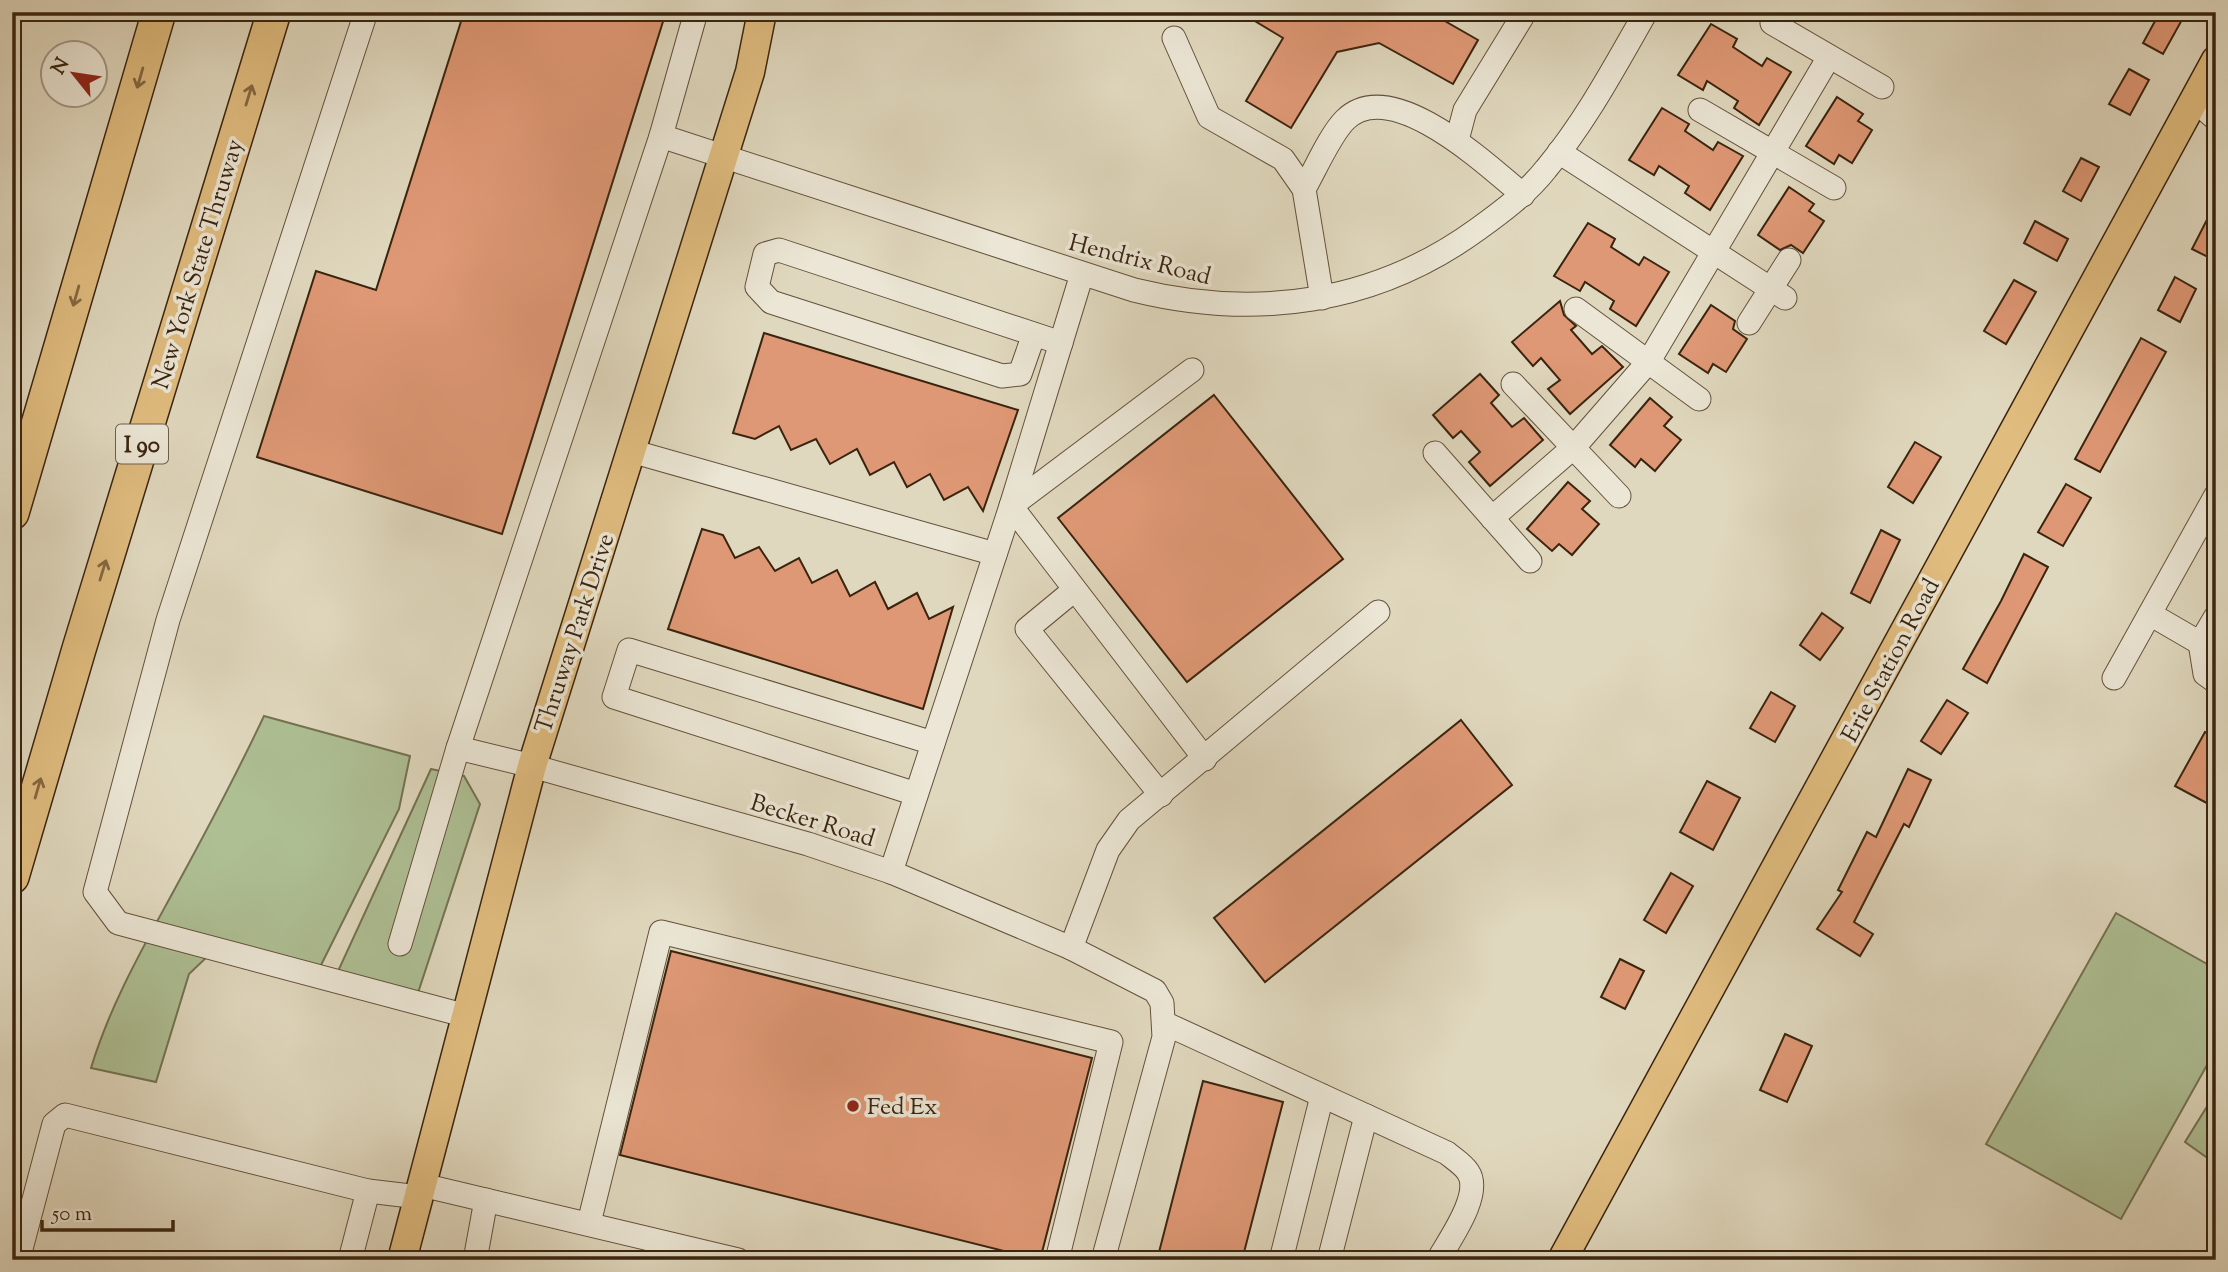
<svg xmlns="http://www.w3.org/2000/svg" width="2228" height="1272" viewBox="0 0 2228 1272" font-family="'Sorts Mill Goudy',serif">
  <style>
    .green { fill: #aebf94; stroke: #747252; stroke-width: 2 }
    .building { fill: #df9875; stroke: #3a240f; stroke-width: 2 }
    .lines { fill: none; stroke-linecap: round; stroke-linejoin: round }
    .minor-casing { stroke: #64513b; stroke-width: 25 }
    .major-casing { stroke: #3a240f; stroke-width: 31 }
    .highway-casing { stroke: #3a240f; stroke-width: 36 }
    .minor { stroke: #ebe6d5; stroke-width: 23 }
    .major { stroke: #e0bc7f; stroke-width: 28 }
    .highway { stroke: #e0bc7f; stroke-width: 33 }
    .oneway { stroke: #856841 }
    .poi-dot { fill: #8f2418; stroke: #ebe6d5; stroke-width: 2.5 }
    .labels { text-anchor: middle; stroke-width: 7; stroke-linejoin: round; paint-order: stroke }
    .shield { fill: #ebe6d5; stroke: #6f5e4a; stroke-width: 2 }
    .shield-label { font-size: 23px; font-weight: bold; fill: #3a240f }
    .street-label { font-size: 24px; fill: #3a240f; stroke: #ebe6d5 }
    .poi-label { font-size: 24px; fill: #3a240f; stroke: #ebe6d5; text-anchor: start }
  </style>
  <rect width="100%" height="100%" fill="#e0d8be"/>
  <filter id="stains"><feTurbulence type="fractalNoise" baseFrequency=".00286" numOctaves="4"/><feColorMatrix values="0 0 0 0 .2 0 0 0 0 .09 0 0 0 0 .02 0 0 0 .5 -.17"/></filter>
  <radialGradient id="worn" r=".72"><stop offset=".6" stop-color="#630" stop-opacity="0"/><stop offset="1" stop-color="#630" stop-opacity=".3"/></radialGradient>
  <g class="green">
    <path d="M264 716 410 756 399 809 316 975 212 952 189 974 156 1082 91 1068C111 1002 145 944 178 883 208 828 237 773 264 716Z"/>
    <path d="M431 769 464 776 480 804 414 1005 333 982Z"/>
    <path d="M2116 913 2216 969V1049L2121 1219 1986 1144Z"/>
    <path d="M2216 1092V1164L2185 1142Z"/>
  </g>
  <g class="building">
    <path d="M464 12H666L502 534 257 457 316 271 376 290Z"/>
    <path d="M1240 12H1429L1478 40 1453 84 1379 43 1337 52 1291 128 1246 101 1283 38Z"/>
    <path d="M2160 12H2172L2183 18 2163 54 2143 43Z"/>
    <path d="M1711 24 1737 39 1733 47 1762 66 1767 58 1791 72 1759 125 1734 108 1738 101 1707 81 1703 90 1678 75Z"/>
    <path d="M2129 69 2149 80 2130 115 2109 104Z"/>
    <path d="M1837 97 1863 114 1858 121 1872 130 1852 163 1839 155 1834 164 1806 146Z"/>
    <path d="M1662 108 1689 124 1685 131 1713 150 1718 142 1743 156 1710 210 1685 193 1689 186 1659 166 1654 175 1629 160Z"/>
    <path d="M2081 158 2099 167 2081 201 2063 191Z"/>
    <path d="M1789 187 1814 204 1809 211 1824 221 1803 253 1791 245 1780 250 1758 235Z"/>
    <path d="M2216 202V261L2192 249Z"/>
    <path d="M2035 221 2068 239 2057 261 2024 243Z"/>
    <path d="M1588 223 1615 239 1611 247 1639 265 1644 257 1669 272 1636 326 1610 309 1614 301 1585 282 1580 291 1554 276Z"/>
    <path d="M2175 277 2196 289 2180 322 2158 310Z"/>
    <path d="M2014 280 2036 292 2006 344 1984 331Z"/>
    <path d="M1560 301 1564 315 1576 326 1571 330 1592 354 1602 346 1623 367 1570 414 1548 389 1560 380 1541 358 1533 366 1512 342Z"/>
    <path d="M1711 305 1735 321 1733 329 1747 339 1726 372 1713 364 1708 373 1679 354Z"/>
    <path d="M764 333 1018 410 983 511 968 487 944 500 930 474 907 487 894 462 870 475 857 449 830 464 816 439 791 450 779 426 755 439 733 433Z"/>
    <path d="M2141 338 2166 352 2100 472 2075 459Z"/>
    <path d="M1480 374 1499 395 1491 403 1512 427 1524 418 1543 440 1490 486 1469 462 1480 452 1461 431 1453 438 1433 415Z"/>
    <path d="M1214 395 1343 559 1187 682 1058 518Z"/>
    <path d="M1650 398 1672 417 1664 426 1681 440 1655 471 1641 459 1635 467 1610 445Z"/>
    <path d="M1915 442 1941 457 1913 503 1888 487Z"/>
    <path d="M1568 482 1590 501 1582 509 1599 524 1572 555 1559 544 1552 551 1527 529Z"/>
    <path d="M2066 484 2091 498 2063 546 2038 532Z"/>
    <path d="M702 529 723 535 735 558 759 547 775 571 799 558 812 583 837 570 850 596 875 582 888 609 917 593 929 619 953 607 923 709 668 629Z"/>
    <path d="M1881 530 1900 540 1870 603 1851 593Z"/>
    <path d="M2024 554 2048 567 1987 683 1963 669 2001 601Z"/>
    <path d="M1822 613 1843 628 1820 660 1800 645Z"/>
    <path d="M1771 692 1795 706 1775 742 1750 728Z"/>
    <path d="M1947 700 1968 713 1941 754 1921 741Z"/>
    <path d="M1461 720 1512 785 1265 982 1214 918Z"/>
    <path d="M2205 732 2216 737V808L2175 786Z"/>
    <path d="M1908 769 1931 780 1909 827 1904 824 1854 922 1873 934 1860 956 1817 929 1842 892 1838 890 1867 832 1876 837Z"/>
    <path d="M1707 781 1740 798 1713 850 1680 832Z"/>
    <path d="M1671 873 1693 886 1666 933 1644 920Z"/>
    <path d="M671 951 1092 1058 1040 1260 620 1155Z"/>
    <path d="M1620 959 1644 971 1625 1009 1601 997Z"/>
    <path d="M1785 1034 1812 1046 1787 1102 1760 1090Z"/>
    <path d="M1203 1081 1283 1102 1242 1260H1157Z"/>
  </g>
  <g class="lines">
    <defs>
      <g id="minor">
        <path d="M366 12 168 620 95 892 118 923 467 1016"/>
        <path d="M1778 12 1772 23 1882 87"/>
        <path d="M1174 38 1209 117 1283 159 1304 189 1322 298"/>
        <path d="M2194 100 2216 119"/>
        <path d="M1700 110 1834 188"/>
        <path d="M661 136 1134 290C1256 320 1375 304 1478 229 1503 211 1527 193 1546 169 1586 121 1615 66 1646 12"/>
        <path d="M1457 140 1465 110 1522 17 1517 12"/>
        <path d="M1559 152 1785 298"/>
        <path d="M1304 189C1315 170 1330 135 1345 120 1391 74 1487 165 1523 195"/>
        <path d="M1576 309 1699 399"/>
        <path d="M1749 323 1789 260"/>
        <path d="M1034 334 1020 374 1002 376 771 302 757 287 765 254 779 250 1061 343"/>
        <path d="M1192 370 1011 506 1205 759"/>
        <path d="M1513 384 1619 496"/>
        <path d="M631 451 995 554"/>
        <path d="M1435 453 1530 561"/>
        <path d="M1492 518 1575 446 1649 361 1829 57"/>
        <path d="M1073 591 1027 629 1161 795"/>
        <path d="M2150 614 2200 643"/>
        <path d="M2216 616 2200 643 2205 674 2216 682"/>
        <path d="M2114 678 2216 495"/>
        <path d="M458 748 532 766 808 844 891 872 1071 948 1155 991 1162 1003 1164 1037 1103 1260"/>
        <path d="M916 794 614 697 629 650 933 743"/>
        <path d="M891 872 1011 506 1082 274"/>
        <path d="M400 944 458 748 661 136 696 12"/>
        <path d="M1071 948 1108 850 1129 820 1378 612"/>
        <path d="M1164 1023 1447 1153C1454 1159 1463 1164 1468 1172 1483 1194 1449 1240 1438 1260"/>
        <path d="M422 1185 738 1260"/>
        <path d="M589 1223 661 932 1111 1042 1057 1260"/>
        <path d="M18 1260 54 1124 65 1115 368 1191 419 1197"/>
        <path d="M350 1260 368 1191"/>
        <path d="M475 1260 486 1200"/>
        <path d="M1281 1260 1322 1096"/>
        <path d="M1329 1260 1366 1116"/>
      </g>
      <g id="major">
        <path d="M402 1260 532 766 750 72 762 12"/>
        <path d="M1562 1260 2216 60"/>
      </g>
      <g id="highway">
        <path d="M12 513 159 12"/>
        <path d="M12 877 79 649 274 12"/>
      </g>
    </defs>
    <use href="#minor" class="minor-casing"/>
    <use href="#major" class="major-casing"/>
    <use href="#highway" class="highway-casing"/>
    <use href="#minor" class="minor"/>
    <use href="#major" class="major"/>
    <use href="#highway" class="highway"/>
  </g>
  <defs><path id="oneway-shaft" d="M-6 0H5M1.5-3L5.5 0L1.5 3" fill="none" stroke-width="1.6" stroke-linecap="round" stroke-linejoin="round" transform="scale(1.75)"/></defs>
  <g class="oneway">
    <use href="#oneway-shaft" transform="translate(140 78) rotate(106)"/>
    <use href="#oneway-shaft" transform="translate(249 95) rotate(-73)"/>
    <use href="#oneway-shaft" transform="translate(76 296) rotate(106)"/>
    <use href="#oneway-shaft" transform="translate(103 570) rotate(-73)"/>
    <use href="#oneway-shaft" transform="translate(38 788) rotate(-74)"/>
  </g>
  <circle class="poi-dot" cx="853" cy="1106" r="7"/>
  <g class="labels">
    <rect class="shield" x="116" y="424.5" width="52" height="39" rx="5"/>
    <g class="shield-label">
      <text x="142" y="452">I 90</text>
    </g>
    <g class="street-label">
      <text transform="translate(1140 259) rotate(14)" y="8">Hendrix Road</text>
      <text transform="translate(197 264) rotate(-73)" y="8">New York State Thruway</text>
      <text transform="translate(574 633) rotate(-72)" y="8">Thruway Park Drive</text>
      <text transform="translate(1890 660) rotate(-62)" y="8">Erie Station Road</text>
      <text transform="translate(813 820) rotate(17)" y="8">Becker Road</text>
    </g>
    <g class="poi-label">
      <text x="867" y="1114">Fed Ex</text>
    </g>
  </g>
  <rect width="2228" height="1272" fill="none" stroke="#e0d8be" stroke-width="42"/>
  <rect x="14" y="14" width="2200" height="1244" fill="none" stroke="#3a240f" stroke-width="3.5"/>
  <rect x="21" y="21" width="2186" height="1230" fill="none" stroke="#3a240f" stroke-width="2"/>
  <g transform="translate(74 74) rotate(300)"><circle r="33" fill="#ebe6d5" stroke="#a49886" stroke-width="2"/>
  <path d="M0-5L12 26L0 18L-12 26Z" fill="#8f2418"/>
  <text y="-10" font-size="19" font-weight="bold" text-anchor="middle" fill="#3a240f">N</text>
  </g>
  <path d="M42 1220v10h131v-10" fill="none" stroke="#3a240f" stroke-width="3.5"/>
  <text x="52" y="1220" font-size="21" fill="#3a240f" stroke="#ebe6d5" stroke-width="5" paint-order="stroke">50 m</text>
  <rect width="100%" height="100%" filter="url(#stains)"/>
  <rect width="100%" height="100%" fill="url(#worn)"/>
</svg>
